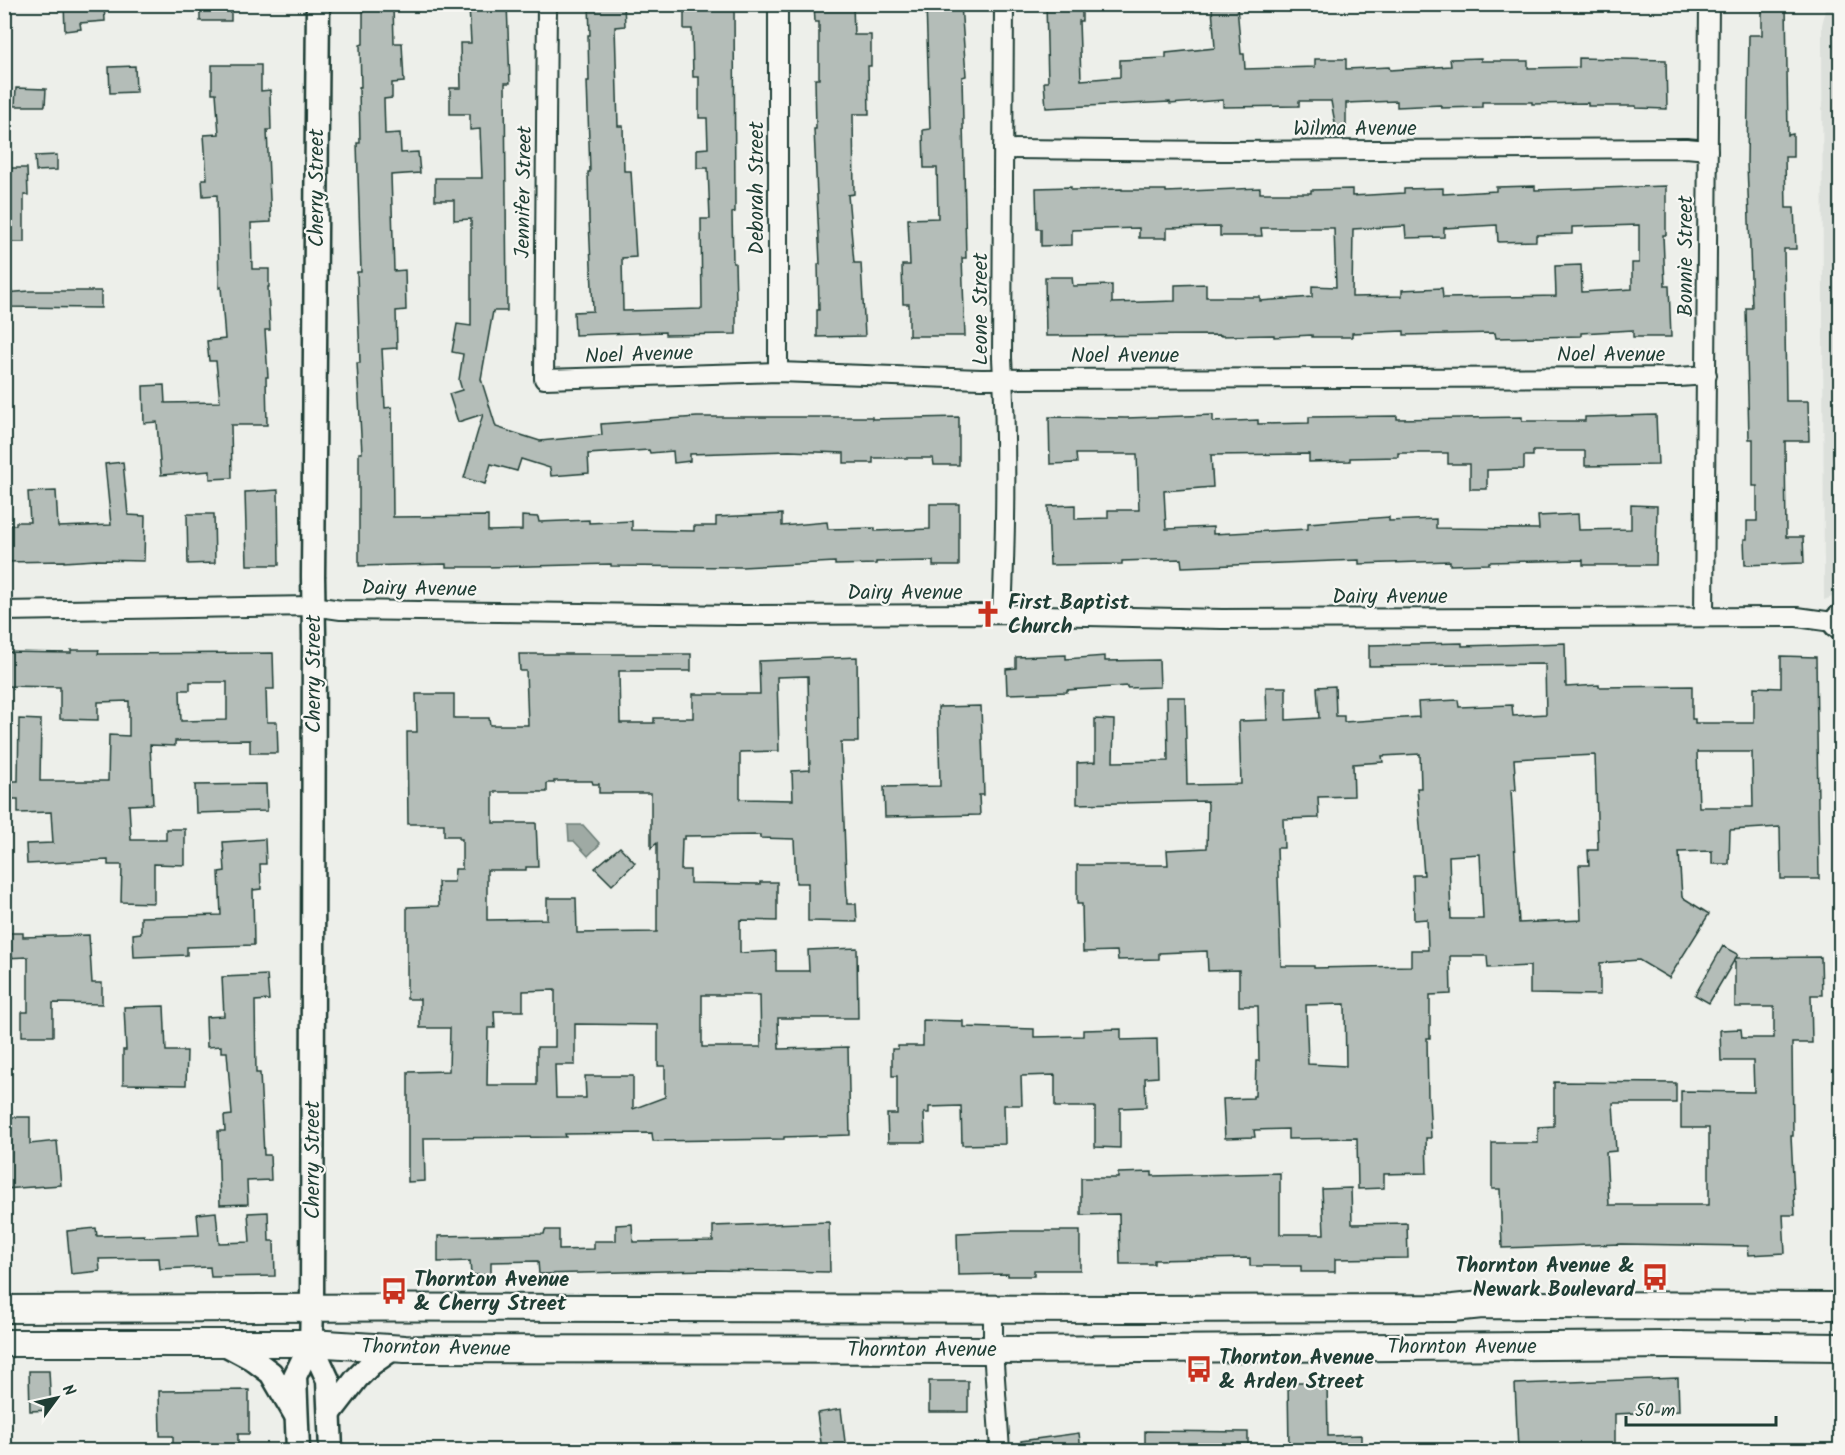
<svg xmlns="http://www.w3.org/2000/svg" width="1845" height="1455" viewBox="0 0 1845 1455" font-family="Kalam,sans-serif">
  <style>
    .built { fill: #dce0db }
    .water { fill: #9faaa4; stroke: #6c7e77; stroke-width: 1.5 }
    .building { fill: #b4bdb8; stroke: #1f3d34; stroke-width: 1.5; fill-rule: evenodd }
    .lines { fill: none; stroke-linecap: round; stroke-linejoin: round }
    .minor-casing { stroke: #1f3d34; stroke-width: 22 }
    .tertiary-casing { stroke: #1f3d34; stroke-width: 27 }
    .secondary-casing { stroke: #1f3d34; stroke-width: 30 }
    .primary-casing { stroke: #1f3d34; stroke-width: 33 }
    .minor { stroke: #f6f6f2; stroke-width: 18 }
    .tertiary { stroke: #f6f6f2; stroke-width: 22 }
    .secondary { stroke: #f6f6f2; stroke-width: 26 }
    .primary { stroke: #f6f6f2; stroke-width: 28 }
    .labels { text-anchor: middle; stroke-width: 4.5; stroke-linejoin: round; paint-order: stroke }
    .street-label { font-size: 21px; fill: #1f3d34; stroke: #f6f6f2 }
    .poi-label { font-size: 21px; font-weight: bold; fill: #1f3d34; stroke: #f6f6f2; text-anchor: start }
  </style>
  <rect width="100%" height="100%" fill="#edefea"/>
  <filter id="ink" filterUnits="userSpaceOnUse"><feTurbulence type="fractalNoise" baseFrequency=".0167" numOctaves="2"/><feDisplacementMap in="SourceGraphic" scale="12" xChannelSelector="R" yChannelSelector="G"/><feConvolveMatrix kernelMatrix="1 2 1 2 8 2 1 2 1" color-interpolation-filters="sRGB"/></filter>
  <g filter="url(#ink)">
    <path class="built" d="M1827 5H1840V594L1824 600 1822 25Z"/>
    <path class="water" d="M568 825H583L600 844 588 856 574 841H569Z"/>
    <g class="building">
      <path d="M64 4H104L105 21 80 23 81 29 65 31Z"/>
      <rect x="200" y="4" width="31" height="17"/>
      <path d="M482 4H507L510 83H505L507 311H493L481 379 496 427 540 441 602 435 601 424 697 417H872V419L959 417V465H934L933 458H873V463H844V453L789 451 690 454V461L674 463 673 451 650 453 649 450 588 454 589 473 551 476 550 468 521 459 517 471 491 464 485 484 464 478 483 414 458 422 449 394 462 390 459 380 463 354 452 352 457 324 471 326V219L454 220V200H435V178H482L480 129 470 130V114H450V88H461L460 43H471L469 6Z"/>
      <path d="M589 4H624L625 26 615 27 618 126H623L624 171H631L636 257 622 258 623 311 702 309 701 219H710L708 168H697V149L708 148 707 118H699V77H693L692 29H684V4H734L735 212 732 213 733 263H735L736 300V334L665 335V332L575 335 574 312 593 311 589 220 588 172H590L587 81H589L588 35H590Z"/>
      <path d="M814 4H853L854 35H871V66H868L869 114H853L854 194 848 195 854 263H861L865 336 817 337V310H819L818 264H820L814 129H816L815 79H819V22H815Z"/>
      <path d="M926 4H961L966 76 962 77 966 258H962L965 336H909V304H903L902 265H910L908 219 938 218 937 168H924L923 130 930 129Z"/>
      <path d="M1046 4H1082V21H1079L1081 80 1120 77V60L1166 58V53L1215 48 1212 8 1237 6 1241 54H1244L1245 69 1315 67V59H1346V69L1389 67 1390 70 1451 66 1450 59 1481 58V61H1528V68L1579 67V58L1666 60 1667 109 1636 108V106H1588V103L1532 104V102H1482V107L1441 108V105L1397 107V101L1346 103V133L1337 134 1331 101H1299V106L1223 107V100L1170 104V102L1046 108 1044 82H1048Z"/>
      <path d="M1762 4H1786L1788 135 1793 134V157H1785L1786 208H1794L1796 249H1784L1786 401H1808L1809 441H1785L1786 537H1803L1804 563 1745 565 1744 539H1747V521H1757V486H1753V439H1749L1747 355 1746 308H1752L1747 162 1749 35H1762Z"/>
      <path d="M363 6H393L394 43H402L404 82 392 83V98L384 99 385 134 400 133 401 153 418 152 420 173 391 175 394 271 405 270 406 310 396 311 397 348 382 349 385 408 392 407 393 517 488 516V531L522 530V516L538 517 539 522 589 520V523L632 521V530L694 531V526H716V517L782 514V526L827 522 828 529 875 528V531L930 529V504H959V566H933V561L876 562V564L835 565V562L742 567 611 566V564L487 567H446V564L359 566V453H362L357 363H360L357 272H361L357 143H360L359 87H361L360 45 363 44Z"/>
      <path d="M212 65H261V91L270 90 271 130H267L271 222 251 223 252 269H269V287H268L270 330H265L268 377H266L267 425H231L232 478 210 479V471L161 475 157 422 144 423 143 386 164 385 165 403 220 402 216 361H209L207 341 225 339 221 287 219 288 217 195 203 196 202 179H207L204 135 219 134 216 93H212Z"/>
      <path d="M135 66 136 92 110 93 109 67Z"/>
      <path d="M16 88 46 89 45 106H15Z"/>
      <path d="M57 155V170L36 171 35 156Z"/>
      <path d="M4 168H27L28 195H24V242H4Z"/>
      <path d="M1535 186V190L1666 186V235H1663L1665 286H1669L1671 337H1633V330L1581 333V336L1496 338 1495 333 1404 335V331L1352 333V337H1312V335L1274 337V335L1221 336V335L1046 336 1045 277H1072L1073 286 1112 285V303L1175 301V285L1206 284V297H1260V301L1312 297V286L1336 287 1334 228H1261L1262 236H1220V227L1167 228V238H1139V228L1072 230V245L1041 246V229H1037L1036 188 1071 187V190L1122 189V190H1166V192L1260 188V193H1311V190L1352 189V196L1404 193V189L1443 188V194L1496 191V187ZM1497 225 1498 242 1536 241V235L1572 234V227L1639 225V263H1632V289L1582 292 1581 265 1555 266 1556 296 1443 298 1442 288 1402 290V296L1352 297 1353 229 1405 226 1406 238 1444 237V228Z"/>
      <path d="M30 291H101V308L4 307V293Z"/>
      <path d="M1213 415V422L1258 420V424L1309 423V417L1397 416V419L1522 417V421H1585V417L1656 415 1658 465 1585 466V451H1533V456H1524V469L1487 470V489H1470V464H1448V453H1398V457L1350 458V461L1309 462V454L1211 455 1213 487 1164 491 1166 529 1213 527V534L1308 529V523L1389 517V521L1436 519V528L1539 529 1538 516 1578 514 1579 530 1631 529V505L1657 506 1656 565H1583V560L1489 562V564L1450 565V561L1359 564V560L1182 567 1181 559 1122 561V564L1050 565 1048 506 1075 505V519L1108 518V510H1139L1137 454H1076L1077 463 1050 464 1049 417 1126 418Z"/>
      <path d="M123 462 128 515 145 516 144 561 96 560 64 562V561L4 562V525H16V522H30L28 492 56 491 58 527 111 525 105 464Z"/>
      <path d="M278 490 279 565H247L245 492Z"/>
      <path d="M187 514H214L215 563 188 564Z"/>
      <path d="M1462 643V646L1565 643 1566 687 1599 685V687L1692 686V719H1695V723H1754V687L1781 688V656L1816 657 1819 879H1781L1780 827 1730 830 1729 864H1712V851L1679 852 1682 897 1709 914 1669 978 1639 960 1600 963V995L1530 994V966L1488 968 1487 956H1450L1451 994 1430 995V1038H1427L1428 1098H1429L1431 1138H1426L1427 1173 1384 1174V1188L1358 1189 1357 1138 1288 1139V1129L1254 1130 1255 1137 1225 1138 1223 1099 1253 1098V1096H1255L1256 1061H1259L1258 1006H1239V970L1208 971 1207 951 1159 953V959L1118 960 1117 951 1083 952 1082 904H1077V865H1168L1167 850 1207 848 1208 804 1207 801 1077 804V763L1095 762V719L1114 720 1113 762 1168 761 1167 697H1185L1187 785 1241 784 1239 721 1267 720 1266 687H1286V720L1319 718 1317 687 1335 686 1336 716H1344V722L1419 717 1418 702 1458 700 1459 707 1512 705 1513 716 1546 714 1545 664 1369 666V645ZM1697 752H1752L1753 807H1699ZM1420 754 1421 788H1417L1424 875H1413L1414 920 1427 919 1428 950H1411V966L1314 968V966H1281L1277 848H1284L1283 819 1319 818 1318 797 1354 796 1353 764 1383 762 1382 756ZM1595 755 1598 850H1588L1589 865H1579L1581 920 1519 923 1511 790H1516L1514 759ZM1480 854 1483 919H1451L1449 856ZM1345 1004 1346 1066 1308 1064 1306 1005Z"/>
      <path d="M71 650H99L98 654 273 653 274 689H266L267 722H277L278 753H250V740L175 741V746L150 745 153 804 129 805 131 840H166V829H185V865L154 864V903L121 902 122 865H108V860L27 864 26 844 53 843 51 812 18 813V799H4V781H18L19 719 41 720 40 781H108L109 735 129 736V701L98 702V720L60 719V687L4 686V652L71 653ZM190 682H227V720L181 721 180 690H190Z"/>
      <path d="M519 654H691V671H619L620 723H654V718H693V694H760L759 661 857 657 858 742H841L847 904H856L857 922 808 921V883H796L794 839 760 838V835L685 836V839H682L681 870H690V883L760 884V882H777V921L740 920V953L776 951V971H809L808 950 857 948 858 1018H778L779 1049 848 1047 850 1135 784 1137V1139L653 1141 652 1133 565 1134 566 1137 424 1138 425 1181 408 1182V1072L449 1071 450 1028H420V999H407V907L439 906 438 882H454L455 869H462V839H459V836H444V824H408L407 732H417L416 694H454V718H489L490 725H528L526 671H520ZM808 676 810 770 792 771 793 800 740 799V752L779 751 777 677ZM554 781H592L593 784H599V793H651V848L657 843V932L577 933 576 898H547V919L487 920V870H526V867H538L536 823H493V792H547V783H554ZM555 990V1047H537V1085H487L488 1028H495L494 1011H523V991ZM702 995H760L761 1047H702ZM575 1024 658 1025V1066H665V1097L633 1109V1076H585L586 1098H556L555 1065H575Z"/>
      <path d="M1066 655V659L1105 656V661L1159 660 1160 687 1127 688V686L1067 690V692L1007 694 1006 669 1016 668V657Z"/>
      <path d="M981 706 984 795H979L980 815 885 817 884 787 940 786 938 707Z"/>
      <path d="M266 784 267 811 196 813 195 785Z"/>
      <path d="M265 839 266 864H260L261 889 253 890 254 945 187 947V955L134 957 133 934 141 933V917L221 915 219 872 225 871 223 842Z"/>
      <path d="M620 847 635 863 612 885 595 868Z"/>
      <path d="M4 933H23V937L89 935 92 983H102V1004L53 1003V1036H22V1012H28V957L4 958Z"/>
      <path d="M1723 946 1738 954 1736 958 1821 957 1822 995H1811L1812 1043H1792L1793 1136H1791L1795 1215H1783L1785 1253 1749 1255 1748 1246 1621 1244 1502 1248 1500 1189H1492V1143H1538V1127L1554 1126V1082L1676 1083V1103H1613L1616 1151 1606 1152 1609 1205H1709V1128H1681V1091L1754 1092 1753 1061H1721L1720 1030 1741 1029 1742 1038H1774V1007H1735V959L1709 1003 1695 995Z"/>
      <path d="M267 975 269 1000 255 1001 256 1073H260L264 1155H270L271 1180 247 1181 248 1204 220 1205 218 1131H225L224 1116 232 1115 227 1052H221V1046L207 1047 206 1017 224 1016 222 977Z"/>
      <path d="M164 1006 166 1051H187L186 1085 123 1084V1050H126L124 1007Z"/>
      <path d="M923 1020 963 1021V1027L1034 1029V1037L1083 1036V1030L1121 1029V1040L1157 1039 1158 1077 1145 1078 1146 1107 1120 1108V1148L1095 1147V1107H1055V1075L1021 1076 1022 1105H1004L1005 1144 962 1145 961 1106 929 1107V1113H924L925 1142H888L887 1114H897V1076H892V1049H898V1046H923Z"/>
      <path d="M4 1117H30V1144L57 1141 61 1185 4 1189Z"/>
      <path d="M1152 1172V1176L1280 1173V1234H1324L1322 1189 1351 1188 1352 1224 1407 1223 1408 1258 1335 1259V1272H1301V1266H1250V1258L1154 1260V1264H1120L1119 1214 1081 1215V1178H1118V1173Z"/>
      <path d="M216 1212 219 1243 250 1242 248 1213 268 1212 269 1241H274L275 1276 211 1277 210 1267 160 1269 159 1258 99 1259 100 1271 71 1274 67 1231 96 1228 97 1236 144 1235V1237L199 1235 197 1214Z"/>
      <path d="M829 1222 830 1272 708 1270 539 1274 538 1261 491 1262V1275H471L470 1261 438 1262V1236L544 1234 545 1230H559V1250L594 1249V1241H616V1225L632 1224 633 1242 713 1241V1226Z"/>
      <path d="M1007 1231H1080V1270H1034V1276H1008V1274L958 1275 957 1233Z"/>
      <path d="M29 1371H49L51 1410 30 1411Z"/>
      <path d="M1678 1378 1679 1411 1615 1414V1450H1518L1515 1384Z"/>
      <rect x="929" y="1381" width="39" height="31"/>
      <path d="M1288 1382H1327L1328 1436 1361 1435V1450H1289Z"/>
      <path d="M249 1390V1434H238V1448L173 1449V1436H160L159 1391Z"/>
      <path d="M841 1409 846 1450H822L817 1413Z"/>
      <path d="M1145 1431 1248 1432V1450H1145Z"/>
      <path d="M1079 1433 1081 1450H1022L1021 1441Z"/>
    </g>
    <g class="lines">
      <defs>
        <g id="minor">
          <path d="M547 4 544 379 778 372 981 379 1679 377 1707 375"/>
          <path d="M1003 149 1224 151 1686 148 1708 150"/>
          <path d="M778 372V4"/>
          <path d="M4 611 313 606 341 610 738 615 1002 614 1222 619 1797 617 1840 623"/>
          <path d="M1002 614C1006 529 1007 442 1002 358L1004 4"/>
          <path d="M1704 616 1709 4"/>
          <path d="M993 1310V1350L1000 1450"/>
        </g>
        <g id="tertiary">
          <path d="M223 1343 251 1358 271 1373 295 1414"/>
          <path d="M311 1343 328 1380 331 1450"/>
          <path d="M330 1413 357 1378 371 1364 394 1348"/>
          <path d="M298 1450 295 1376 311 1343 312 1307 314 635 313 577 318 4"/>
        </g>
        <g id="secondary">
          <path d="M4 1309C487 1305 970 1311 1453 1308L1482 1305 1840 1306"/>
          <path d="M4 1343H311L405 1349 993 1350 1673 1345 1840 1347"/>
        </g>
        <path id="primary" d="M1838 623 1840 620"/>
      </defs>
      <use href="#minor" class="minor-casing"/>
      <use href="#tertiary" class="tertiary-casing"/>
      <use href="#secondary" class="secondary-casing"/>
      <use href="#primary" class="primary-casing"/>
      <use href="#minor" class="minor"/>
      <use href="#tertiary" class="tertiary"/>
      <use href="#secondary" class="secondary"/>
      <use href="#primary" class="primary"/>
    </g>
  </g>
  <defs>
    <symbol id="church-bare" viewBox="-9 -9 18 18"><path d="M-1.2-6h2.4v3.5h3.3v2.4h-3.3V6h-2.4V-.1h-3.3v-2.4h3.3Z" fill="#c8321e" stroke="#f6f6f2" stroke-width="2.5" paint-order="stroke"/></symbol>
    <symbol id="bus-bare" viewBox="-9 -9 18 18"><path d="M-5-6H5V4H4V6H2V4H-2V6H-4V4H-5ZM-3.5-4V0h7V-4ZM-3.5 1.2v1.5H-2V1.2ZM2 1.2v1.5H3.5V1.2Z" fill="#c8321e" stroke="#f6f6f2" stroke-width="2.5" paint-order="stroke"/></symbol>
  </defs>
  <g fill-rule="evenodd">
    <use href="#church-bare" x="969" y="595" width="38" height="38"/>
    <use href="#bus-bare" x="1636" y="1258" width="38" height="38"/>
    <use href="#bus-bare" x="375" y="1272" width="38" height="38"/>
    <use href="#bus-bare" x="1180" y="1350" width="38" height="38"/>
  </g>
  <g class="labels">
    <g class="street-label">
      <text x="1355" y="135">Wilma Avenue</text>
      <text transform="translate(316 188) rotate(-90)" y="7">Cherry Street</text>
      <text transform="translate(756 188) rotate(-90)" y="7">Deborah Street</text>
      <text transform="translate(523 192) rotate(-89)" y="7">Jennifer Street</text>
      <text transform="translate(1685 256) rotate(-90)" y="7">Bonnie Street</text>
      <text transform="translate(980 309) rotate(-90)" y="7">Leone Street</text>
      <text transform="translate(639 354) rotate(-2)" y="7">Noel Avenue</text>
      <text x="1611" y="361">Noel Avenue</text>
      <text x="1125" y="362">Noel Avenue</text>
      <text transform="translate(419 588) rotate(1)" y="7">Dairy Avenue</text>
      <text x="905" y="599">Dairy Avenue</text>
      <text x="1390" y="603">Dairy Avenue</text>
      <text transform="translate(313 674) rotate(-90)" y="7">Cherry Street</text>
      <text transform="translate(312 1160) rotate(-90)" y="7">Cherry Street</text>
      <text x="1462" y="1353">Thornton Avenue</text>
      <text transform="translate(436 1347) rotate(1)" y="7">Thornton Avenue</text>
      <text x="922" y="1356">Thornton Avenue</text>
    </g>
    <g class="poi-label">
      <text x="1008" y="609">First Baptist<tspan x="1008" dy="24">Church</tspan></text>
      <text x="1635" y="1272" text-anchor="end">Thornton Avenue &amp;<tspan x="1635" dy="24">Newark Boulevard</tspan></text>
      <text x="414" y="1286">Thornton Avenue<tspan x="414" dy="24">&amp; Cherry Street</tspan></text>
      <text x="1219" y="1364">Thornton Avenue<tspan x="1219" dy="24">&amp; Arden Street</tspan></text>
    </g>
  </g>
  <rect width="1845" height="1455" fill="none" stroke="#f6f6f2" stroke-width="24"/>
  <rect x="12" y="12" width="1821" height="1431" fill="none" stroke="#1f3d34" stroke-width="2" filter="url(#ink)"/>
  <g transform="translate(57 1398) rotate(57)" stroke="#f6f6f2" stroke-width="4.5" paint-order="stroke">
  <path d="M0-4.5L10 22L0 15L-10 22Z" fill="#1f3d34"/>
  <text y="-9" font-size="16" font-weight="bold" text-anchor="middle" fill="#1f3d34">N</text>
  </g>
  <path d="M1626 1416v9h150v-9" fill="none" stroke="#1f3d34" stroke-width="3"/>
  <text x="1635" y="1416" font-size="18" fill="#1f3d34" stroke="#f6f6f2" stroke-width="4.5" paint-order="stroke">50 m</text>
</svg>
